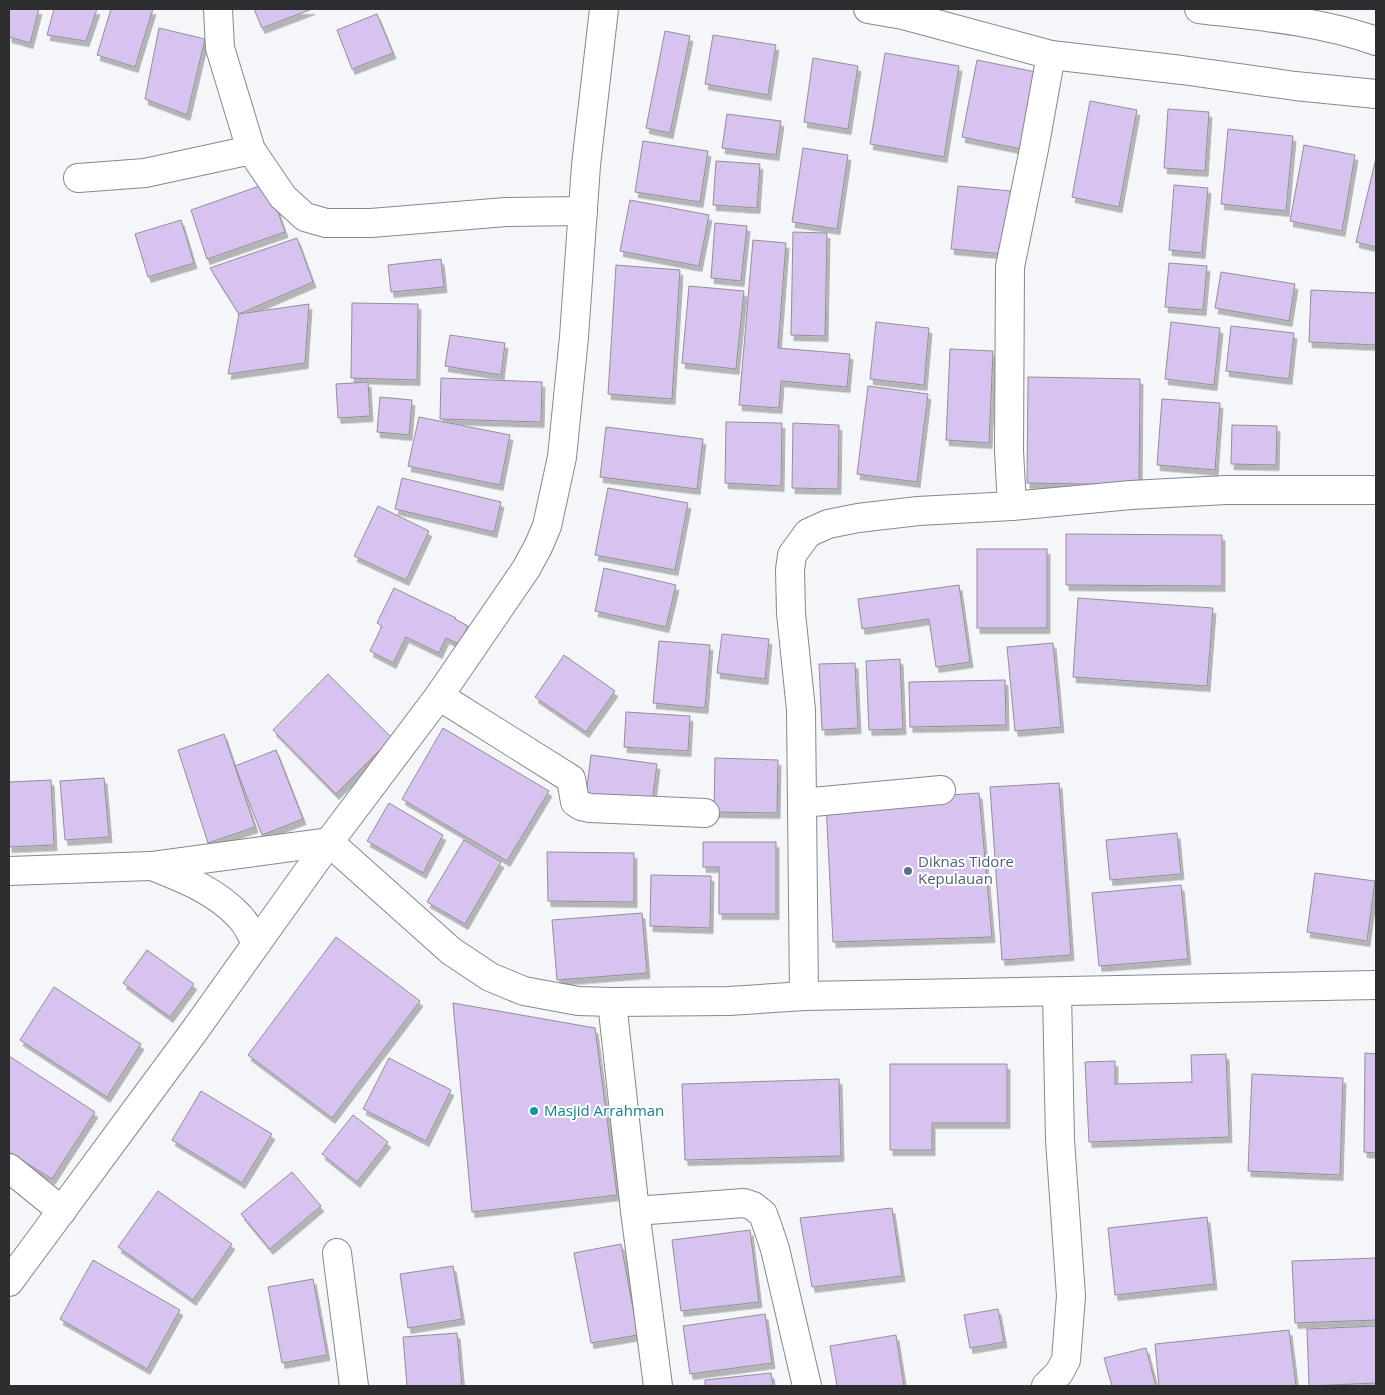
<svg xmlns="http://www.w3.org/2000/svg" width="1385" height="1395" viewBox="0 0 1385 1395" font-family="'Open Sans',sans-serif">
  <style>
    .building { fill: #d7c2f0; stroke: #919093; filter: url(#shadow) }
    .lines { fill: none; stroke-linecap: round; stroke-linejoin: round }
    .street-casing { stroke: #86888c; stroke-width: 30 }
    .secondary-casing { stroke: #86888c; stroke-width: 30 }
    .street { stroke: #fff; stroke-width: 28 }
    .secondary { stroke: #fff; stroke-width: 28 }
    .service-dot { fill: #5c6f8a; stroke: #fff; stroke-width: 2 }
    .culture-dot { fill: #0f9aa8; stroke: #fff; stroke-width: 2 }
    .labels { text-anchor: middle; stroke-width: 4; stroke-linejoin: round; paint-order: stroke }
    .service-label { font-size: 15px; fill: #4e5e75; stroke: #fff; text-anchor: start }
    .culture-label { font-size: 15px; fill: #0d838f; stroke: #fff; text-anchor: start }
  </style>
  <defs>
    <filter id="shadow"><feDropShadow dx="3" dy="5.5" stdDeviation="0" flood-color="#0004"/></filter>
  </defs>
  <rect width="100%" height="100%" fill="#f4f6fa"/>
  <g class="building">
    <path d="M9 9H39L30 43 9 37Z"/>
    <path d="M54 9H97L86 41 47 35Z"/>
    <path d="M111 9H153L135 67 97 55Z"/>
    <path d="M254 9H312L262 28Z"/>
    <path d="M377 14 393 53 352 69 337 30Z"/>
    <path d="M159 28 205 39 187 115 145 99Z"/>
    <path d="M665 31 690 36 670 133 646 128Z"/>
    <path d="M713 35 776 45 768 95 705 84Z"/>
    <path d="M885 53 959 66 944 157 870 144Z"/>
    <path d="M813 58 858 66 848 129 804 122Z"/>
    <path d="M977 60 1036 72 1021 149 962 137Z"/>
    <path d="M1090 101 1137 110 1119 207 1072 197Z"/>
    <path d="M1168 109 1209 112 1205 171 1164 168Z"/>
    <path d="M727 114 781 121 776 155 722 148Z"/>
    <path d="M1228 129 1293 136 1286 211 1221 204Z"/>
    <path d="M643 141 708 151 700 202 635 192Z"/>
    <path d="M1304 145 1355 155 1342 231 1290 221Z"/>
    <path d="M803 148 848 155 837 229 792 222Z"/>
    <path d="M1376 158V247L1356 242Z"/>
    <path d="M716 161 760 164 757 208 713 205Z"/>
    <path d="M268 183 285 232 207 259 191 210Z"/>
    <path d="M1174 185 1208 188 1202 253 1169 250Z"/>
    <path d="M958 186 1011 191 1004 254 951 249Z"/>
    <path d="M630 200 709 215 699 266 620 251Z"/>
    <path d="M181 220 194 263 148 277 135 234Z"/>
    <path d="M715 223 747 226 741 281 711 278Z"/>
    <path d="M793 232 827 233 825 336 791 335Z"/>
    <path d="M297 238 313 282 239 314 210 268Z"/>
    <path d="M753 240 786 243 778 348 850 354 847 387 781 381 779 408 739 405Z"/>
    <path d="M441 259 444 287 391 292 388 265Z"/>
    <path d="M1169 263 1207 266 1203 310 1165 307Z"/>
    <path d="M616 265 680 270 672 399 608 394Z"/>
    <path d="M1221 272 1295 284 1289 321 1215 308Z"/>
    <path d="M689 286 744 291 736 369 682 363Z"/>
    <path d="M1311 290 1376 293V345L1309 342Z"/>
    <path d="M352 303 418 304 417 380 351 378Z"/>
    <path d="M309 304 305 363 228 374 239 314Z"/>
    <path d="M876 322 929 328 924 385 870 379Z"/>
    <path d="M1171 322 1220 328 1214 385 1165 379Z"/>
    <path d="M1231 326 1294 333 1289 379 1226 371Z"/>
    <path d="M450 335 505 343 501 375 445 366Z"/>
    <path d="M950 349 993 351 989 443 946 440Z"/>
    <path d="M1028 377 1140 379 1139 485 1027 483Z"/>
    <path d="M441 378 542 382 541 422 440 419Z"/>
    <path d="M368 382 370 416 338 418 336 384Z"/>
    <path d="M868 386 928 394 917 482 857 474Z"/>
    <path d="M380 397 412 400 409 435 377 432Z"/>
    <path d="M1162 399 1220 403 1215 470 1157 465Z"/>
    <path d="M419 417 510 435 500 485 408 466Z"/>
    <path d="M726 422 782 423 781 486 725 483Z"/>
    <path d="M793 423 839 425 838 489 792 488Z"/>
    <path d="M1232 425 1277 426 1276 465 1231 464Z"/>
    <path d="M606 427 703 439 697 489 600 477Z"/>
    <path d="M402 478 501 502 494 532 395 509Z"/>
    <path d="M608 488 688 503 675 570 595 555Z"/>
    <path d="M378 506 429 531 406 580 354 556Z"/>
    <path d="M1066 534 1222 535V586L1066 585Z"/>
    <rect x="977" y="549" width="70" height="79"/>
    <path d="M604 568 676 585 666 627 595 611Z"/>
    <path d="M959 585 970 662 936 667 929 619 862 629 858 599Z"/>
    <path d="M394 588 456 618 455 619 468 626 459 644 446 638 439 653 406 637 393 663 370 651 382 626 377 623Z"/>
    <path d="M1078 598 1213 608 1207 686 1073 677Z"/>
    <path d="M722 634 769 639 765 679 717 673Z"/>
    <path d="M659 641 710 645 705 708 653 703Z"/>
    <path d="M1053 643 1061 727 1015 731 1007 647Z"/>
    <path d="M564 655 615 691 586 732 535 697Z"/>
    <path d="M900 659 903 729 869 730 866 661Z"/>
    <path d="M855 663 858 728 822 730 819 664Z"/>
    <path d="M328 674 392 738 336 794 273 730Z"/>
    <path d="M1005 680 1006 725 910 727 909 682Z"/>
    <path d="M626 712 690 716 688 751 624 747Z"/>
    <path d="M443 728 549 791 507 861 402 799Z"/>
    <path d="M224 734 255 827 208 843 178 750Z"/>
    <path d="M276 750 303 819 262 835 235 766Z"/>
    <path d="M591 755 657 764 652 803 586 794Z"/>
    <path d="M715 758 778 760 777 813 714 812Z"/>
    <path d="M104 778 109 837 65 840 60 781Z"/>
    <path d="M51 780 54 845 9 847V782Z"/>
    <path d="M1059 783 1071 955 1002 960 990 787Z"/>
    <path d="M979 793 992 937 833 942 826 804Z"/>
    <path d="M389 803 443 835 423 873 367 841Z"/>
    <path d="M1177 833 1181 874 1110 880 1106 840Z"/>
    <path d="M464 840 501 862 465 924 427 902Z"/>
    <path d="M703 842H776V914H719V867H703Z"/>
    <path d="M547 852 634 853V902L548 901Z"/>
    <path d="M1315 873 1375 881 1367 941 1307 932Z"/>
    <path d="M651 875 711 876 710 928 650 926Z"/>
    <path d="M1181 885 1188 959 1099 966 1092 893Z"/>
    <path d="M642 913 647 973 557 980 552 920Z"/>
    <path d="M336 937 420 1001 332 1118 248 1055Z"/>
    <path d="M147 950 194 984 170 1017 123 983Z"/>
    <path d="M54 987 141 1044 107 1097 20 1040Z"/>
    <path d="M453 1003 595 1028 617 1195 472 1212Z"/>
    <path d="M1365 1053 1376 1054V1153L1364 1152Z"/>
    <path d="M1226 1054 1229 1137 1089 1142 1085 1062 1115 1061V1084L1192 1082 1191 1055Z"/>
    <path d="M9 1056 95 1112 52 1179 9 1152Z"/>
    <path d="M389 1058 451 1090 426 1141 363 1109Z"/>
    <path d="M890 1064H1007V1123H932V1150H890Z"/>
    <path d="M1252 1074 1343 1078 1340 1175 1248 1171Z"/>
    <path d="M839 1079 841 1156 685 1160 682 1084Z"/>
    <path d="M201 1091 272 1134 242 1183 172 1140Z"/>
    <path d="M353 1115 388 1142 357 1182 322 1154Z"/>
    <path d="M292 1172 321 1206 270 1249 241 1214Z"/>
    <path d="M158 1191 232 1244 193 1300 118 1247Z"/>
    <path d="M892 1208 902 1276 812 1287 800 1218Z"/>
    <path d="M1207 1217 1214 1284 1115 1295 1108 1228Z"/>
    <path d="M750 1230 759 1302 681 1311 672 1240Z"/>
    <path d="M621 1244 638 1335 591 1343 574 1253Z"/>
    <path d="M1376 1258V1320L1295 1323 1292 1261Z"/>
    <path d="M93 1260 180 1310 147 1369 60 1319Z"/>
    <path d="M453 1266 462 1319 408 1328 400 1274Z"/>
    <path d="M313 1279 327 1355 282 1363 268 1287Z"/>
    <path d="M998 1309 1004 1342 970 1348 964 1315Z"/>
    <path d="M765 1314 772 1363 690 1374 683 1326Z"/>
    <path d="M1376 1326V1383L1309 1386 1307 1329Z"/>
    <path d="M1289 1330 1296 1386H1159L1155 1344Z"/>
    <path d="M457 1333 462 1386H407L403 1337Z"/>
    <path d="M896 1335 904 1386H837L830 1346Z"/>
    <path d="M1146 1348 1156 1386H1112L1104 1358Z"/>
    <path d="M771 1373 773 1386H705V1380Z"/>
  </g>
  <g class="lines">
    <defs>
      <g id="street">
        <path d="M218 9 220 48 251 150 283 197 305 217 326 223H371L506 212 583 211"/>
        <path d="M78 178 145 173 251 150"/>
        <path d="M1012 506 1009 451 1010 267 1034 149 1051 55"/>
        <path d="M439 696 571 779 575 802 581 806 590 808 705 813"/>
        <path d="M802 803 941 790"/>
        <path d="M329 842 451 951 490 977 524 991 578 1001 612 1002 729 1001 804 996 1376 985"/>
        <path d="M804 996 801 710 791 613 790 570 792 555 808 533 828 524 858 518 918 511 1012 506 1131 495 1226 490H1376"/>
        <path d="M612 1002 635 1211 658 1386"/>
        <path d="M9 1168 62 1211"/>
        <path d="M635 1211 744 1203 753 1206 763 1214 768 1228 775 1249 807 1386"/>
        <path d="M337 1253 354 1386"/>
        <path d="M1046 1386 1059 1373 1066 1360 1071 1296 1060 1140 1057 992"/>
      </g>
      <g id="secondary">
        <path d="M868 9 903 15 1051 55 1182 70 1295 86 1376 94"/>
        <path d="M1199 9C1259 16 1319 21 1376 41"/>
        <path d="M152 866C185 879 216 891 240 917 247 924 251 935 257 943"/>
        <path d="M9 871 151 866 329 842"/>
        <path d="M9 1282 195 1030 329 842 439 696 526 569 538 547 547 526 562 457 574 337 586 165 604 9"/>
      </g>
    </defs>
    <use href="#street" class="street-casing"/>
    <use href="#secondary" class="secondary-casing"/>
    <use href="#street" class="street"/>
    <use href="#secondary" class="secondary"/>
  </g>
  <circle class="service-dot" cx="908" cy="871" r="5"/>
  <circle class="culture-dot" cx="534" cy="1111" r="5"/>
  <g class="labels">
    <g class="service-label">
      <text x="918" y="867">Diknas Tidore<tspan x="918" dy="17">Kepulauan</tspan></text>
    </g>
    <g class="culture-label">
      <text x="544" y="1116">Masjid Arrahman</text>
    </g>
  </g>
  <rect width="1385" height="1395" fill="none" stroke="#2c2d2e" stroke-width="20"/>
</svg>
